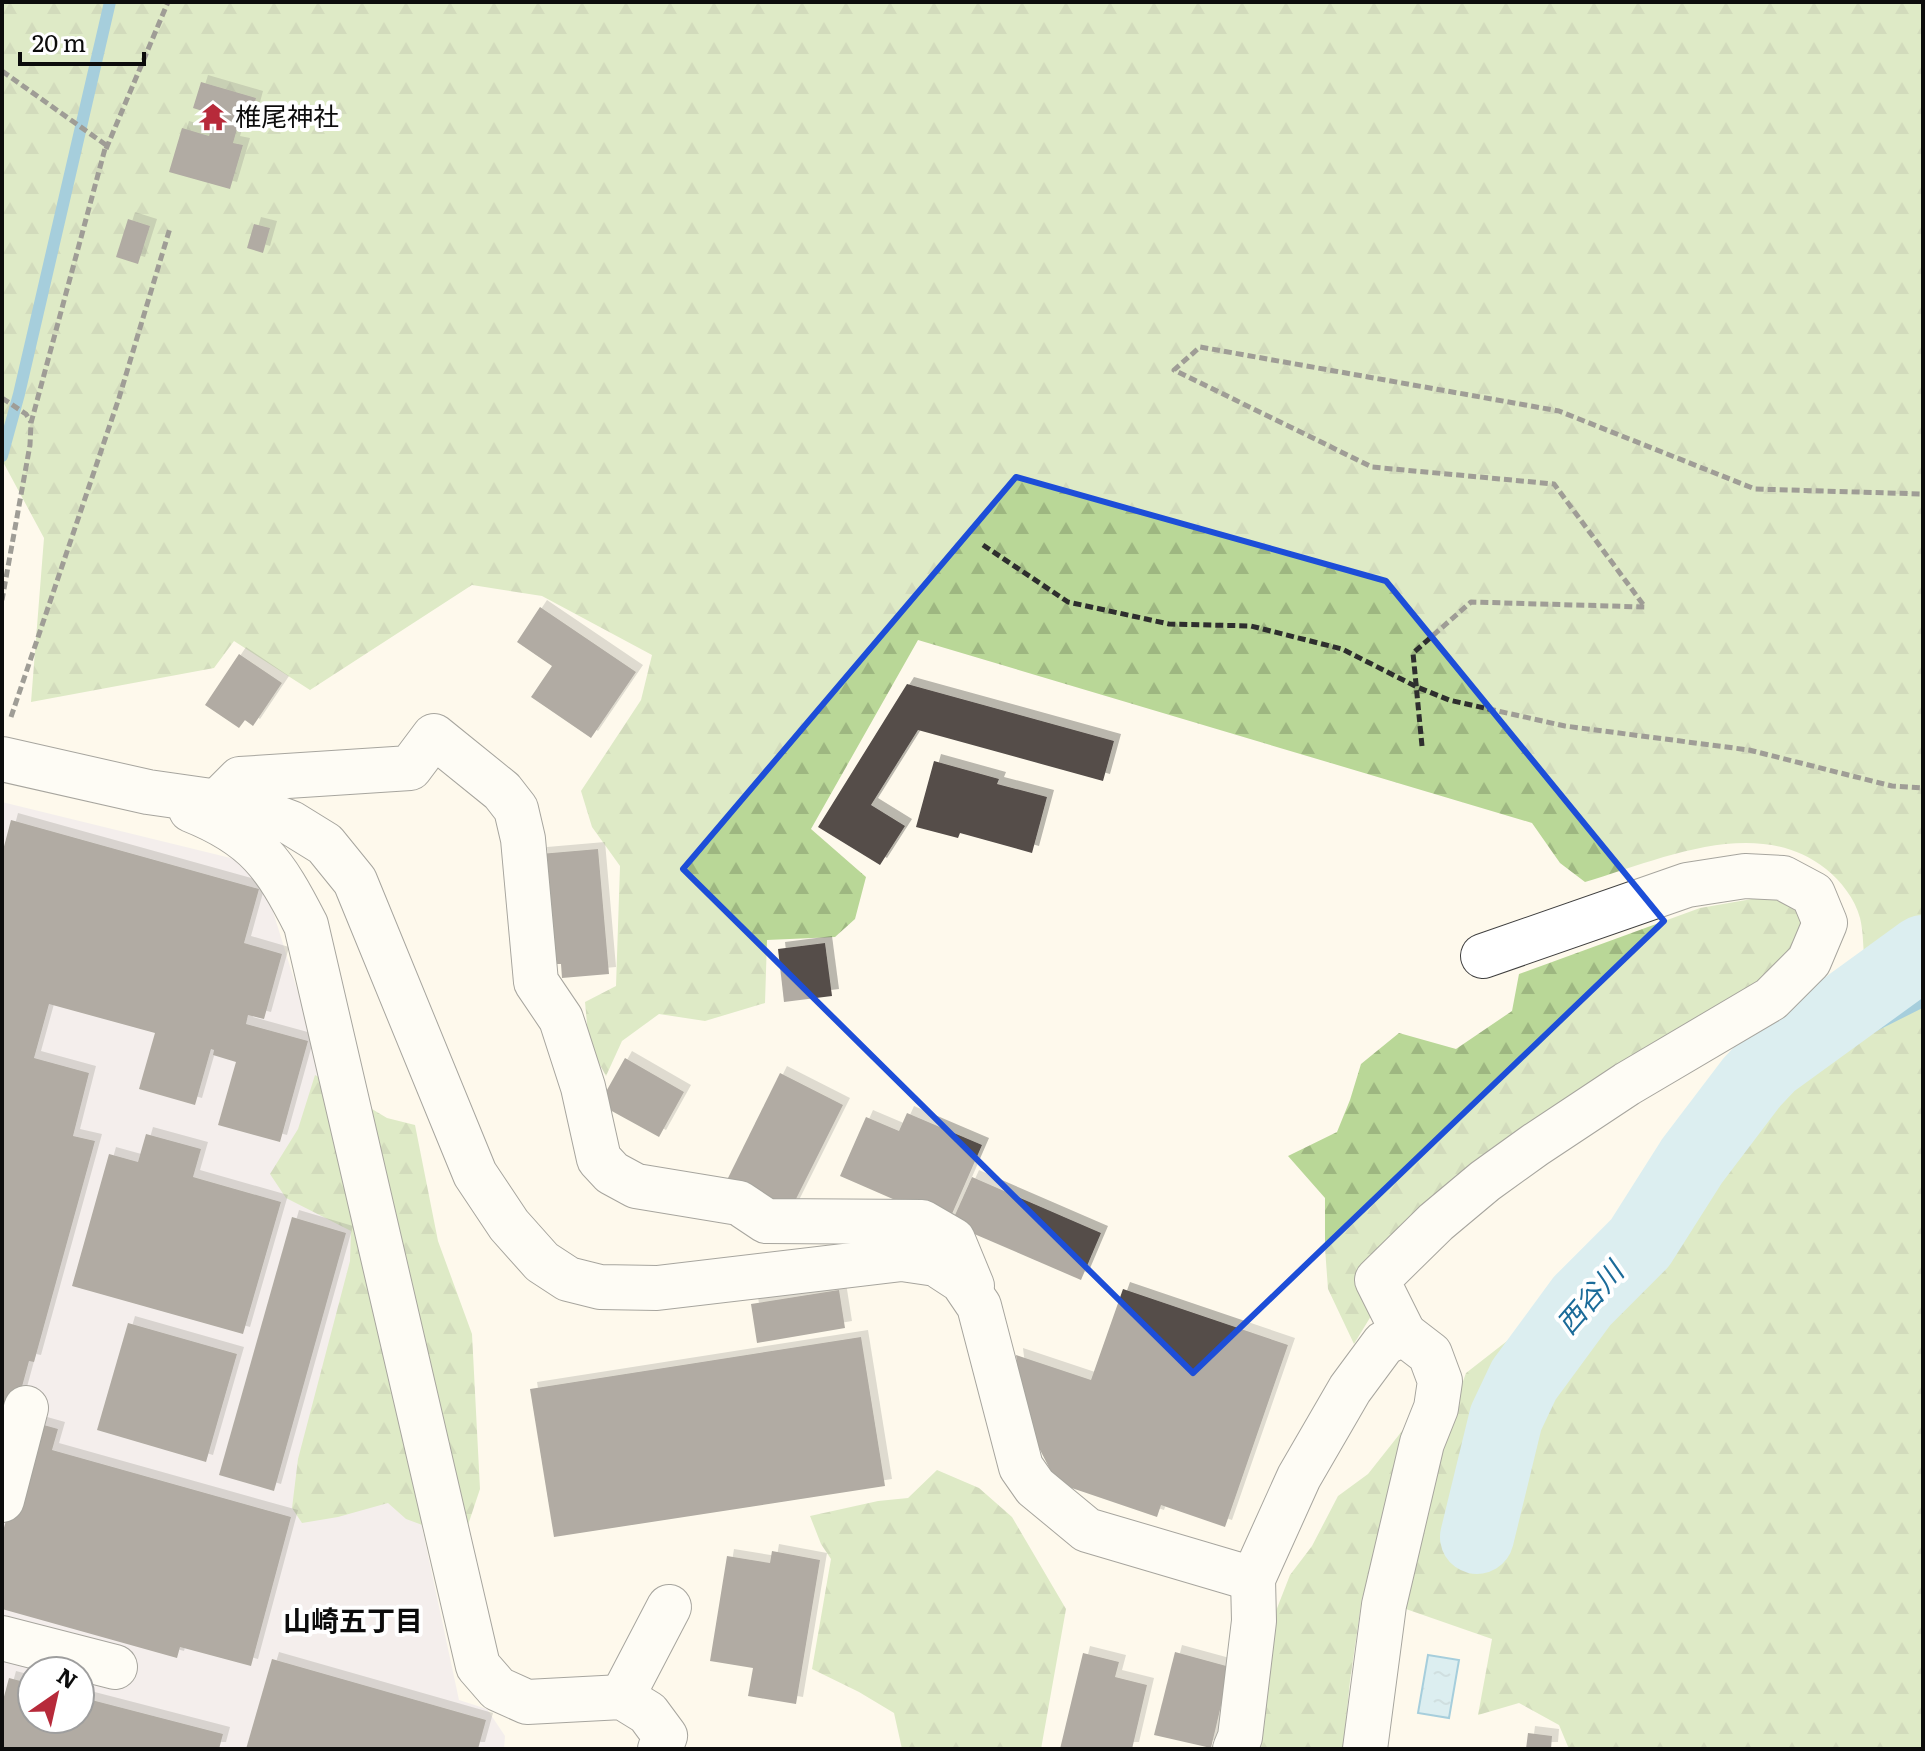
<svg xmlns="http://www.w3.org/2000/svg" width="1925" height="1751" viewBox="0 0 1925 1751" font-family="Literata,'Noto Sans JP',serif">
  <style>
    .industrial { fill: #e9e1eb; fill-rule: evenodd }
    .forest { fill: url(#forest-firs) }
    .water { fill: url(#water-ripples); stroke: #3d9ac8; stroke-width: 2 }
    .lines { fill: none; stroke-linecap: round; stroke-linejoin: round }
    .stream { stroke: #3d9ac8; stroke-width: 12 }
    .river { stroke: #b3e0f4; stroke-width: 74 }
    .building { fill: #544d49; filter: url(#shadow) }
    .minor-casing { stroke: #3f3f3f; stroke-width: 46 }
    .path { stroke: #2e2e2e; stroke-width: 5; stroke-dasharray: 8 4; stroke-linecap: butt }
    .minor { stroke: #fff; stroke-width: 44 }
    .marked { fill: none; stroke: #1d4ed8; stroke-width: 6; stroke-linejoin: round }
    .labels { text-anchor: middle; stroke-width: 8; stroke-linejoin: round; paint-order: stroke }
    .poi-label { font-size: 26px; fill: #0c0c0c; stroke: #fff; text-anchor: start }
    .water-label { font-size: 28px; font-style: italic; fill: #1b6b99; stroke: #fff }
    .neighbourhood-label { font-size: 28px; font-weight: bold; fill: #0c0c0c; stroke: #fff }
  </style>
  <defs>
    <pattern id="forest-firs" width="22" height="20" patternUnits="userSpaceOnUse" patternTransform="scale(2)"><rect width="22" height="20" fill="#b9d797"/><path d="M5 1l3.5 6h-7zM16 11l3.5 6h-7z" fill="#9eb781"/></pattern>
    <pattern id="water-ripples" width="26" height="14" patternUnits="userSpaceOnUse" patternTransform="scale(2)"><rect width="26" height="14" fill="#b3e0f4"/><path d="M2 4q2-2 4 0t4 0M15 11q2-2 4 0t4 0" fill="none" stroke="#99bfd0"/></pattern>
    <filter id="shadow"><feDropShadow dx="7" dy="-7" stdDeviation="0" flood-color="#0004"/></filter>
  </defs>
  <rect width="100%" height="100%" fill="#fef9ec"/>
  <path class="industrial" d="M2 802 247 862 267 892 313 1041 360 1237 459 1700 487 1709 505 1736 504 1749H2ZM32 1671H80V1719H32Z"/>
  <g class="forest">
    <path d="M2 2H1923V1749H1569L1559 1725 1519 1703 1478 1715 1492 1639 1403 1608 1439 1448 1466 1373 1656 1225 1689 1189 1743 1083 1838 992 1864 955C1863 943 1863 930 1860 918 1855 899 1841 881 1826 869 1756 814 1660 860 1585 882L1560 863 1532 823 918 640 811 829 866 877 855 919 835 937 767 940 765 1003 705 1021 659 1014 622 1041 606 1076 589 1045 585 1002 616 986 620 866 592 827 581 791 641 700 652 655 542 596 472 585 310 690 234 641 214 668 31 702 44 538 2 460Z"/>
    <path d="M1775 895 1797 907 1802 923 1800 939 1758 986 1619 1065 1371 1316 1354 1344 1328 1289 1325 1248V1198L1288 1156 1337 1132 1350 1100 1361 1064 1399 1033 1456 1049 1512 1011 1519 974 1700 908Z"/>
    <path d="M315 1075 387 1118 415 1125 438 1241 472 1334 480 1489 463 1540 406 1519 388 1503 338 1517 302 1523 292 1508 298 1459 350 1261 351 1231 286 1198 270 1174 298 1129Z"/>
    <path d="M1425 1402 1362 1598 1350 1681 1343 1749H1222L1290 1575 1312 1546 1338 1496 1368 1474Z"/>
    <path d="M937 1470 979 1488 1012 1517 1066 1609 1041 1749H902L894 1713 859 1692 812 1669 831 1559 821 1544 810 1516 878 1501 908 1498Z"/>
  </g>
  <path class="water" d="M1428 1655 1459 1660 1449 1718 1418 1713Z"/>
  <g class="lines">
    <g class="stream">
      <path d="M2 456 19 394 110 2"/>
      <path d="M1752 1082 1778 1074 1923 1001"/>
    </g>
    <path class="river" d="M1477 1537 1506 1418 1524 1380 1582 1301 1640 1243 1692 1161 1752 1082 1770 1063 1923 952"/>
  </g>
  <g class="building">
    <path d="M201 82 256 98 249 124 239 122 233 143 243 145 230 189 169 172 182 128 209 136 215 115 193 108Z"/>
    <path d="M128 219 150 226 138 264 116 257Z"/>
    <path d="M254 224 270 228 263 253 247 248Z"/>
    <path d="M540 607 636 672 591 738 531 697 552 666 517 642Z"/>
    <path d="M239 654 282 683 253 726 245 720 239 728 205 705Z"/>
    <path d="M907 684 1114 741 1103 781 918 730 871 805 905 826 880 865 818 827Z"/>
    <path d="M934 761 999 779 997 784 1047 797 1032 853 960 833 958 838 916 827Z"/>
    <path d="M11 820 259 889 244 943 282 954 264 1019 248 1015 246 1024 308 1041 280 1142 218 1125 236 1062 213 1055 214 1050 211 1049 195 1105 139 1089 155 1033 49 1004 34 1058 89 1073 73 1136 95 1141 34 1362 29 1361 3 1456 2 854Z"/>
    <path d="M598 849 609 974 562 978 561 964H550L540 854Z"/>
    <path d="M825 943 832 996 784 1002 778 949Z"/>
    <path d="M625 1058 684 1092 659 1137 599 1104Z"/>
    <path d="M780 1073 843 1105 791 1209 728 1178Z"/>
    <path d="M907 1113 982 1145 948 1223 840 1176 866 1117 899 1131Z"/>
    <path d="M146 1134 201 1149 193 1177 281 1202 243 1334 72 1286 109 1154 138 1162Z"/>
    <path d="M972 1177 1101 1233 1081 1280 951 1224Z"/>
    <path d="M292 1217 346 1233 274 1491 219 1475Z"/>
    <path d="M1123 1289 1288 1345 1225 1527 1161 1505 1157 1517 1057 1483 1037 1444 1022 1406 1016 1355 1091 1380Z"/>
    <path d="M839 1290 845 1328 757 1343 751 1304Z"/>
    <path d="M128 1323 237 1354 206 1462 97 1430Z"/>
    <path d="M861 1337 885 1486 554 1537 530 1389Z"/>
    <path d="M33 1422 58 1429 52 1450 291 1517 251 1666 180 1647 177 1658 2 1609V1535Z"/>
    <path d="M772 1551 820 1560 796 1704 748 1696 753 1668 710 1661 727 1556 770 1563Z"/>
    <path d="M1175 1652 1230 1667 1211 1748 1154 1735Z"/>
    <path d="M1083 1653 1119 1662 1115 1677 1147 1685 1132 1749H1060Z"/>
    <path d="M272 1659 486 1720 478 1749H246Z"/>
    <path d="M9 1678 32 1684V1719H80V1697L223 1734 219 1749H2V1704Z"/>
    <path d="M1528 1733 1552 1736 1551 1749H1526Z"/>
  </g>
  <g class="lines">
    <defs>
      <g id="minor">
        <path d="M2 759 148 792 246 806 291 823 325 844 355 881 475 1174 509 1225 542 1262 568 1279 600 1287 657 1288 902 1259 936 1264 962 1281 979 1306 1021 1467 1035 1487 1087 1530 1253 1579"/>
        <path d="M217 802 240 779 410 768 434 736 502 791 516 809 523 839 536 982 561 1019 583 1087 599 1159 612 1173 636 1186 739 1203 766 1221 922 1222 953 1240 972 1286"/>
        <path d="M191 810C256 836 275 864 306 925L478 1666 498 1689 527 1702 622 1697 648 1713 665 1736 660 1749"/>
        <path d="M1404 1334 1377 1280 1436 1222 1485 1181 1535 1145 1627 1084 1771 999 1809 961 1825 923 1813 894 1783 878 1745 876 1687 885 1483 956"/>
        <path d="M2 1500 26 1408"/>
        <path d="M2 1638 115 1667"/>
        <path d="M622 1697 669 1607"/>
        <path d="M1235 1749 1240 1737 1254 1621 1253 1579 1299 1477 1350 1389 1384 1343 1404 1334 1430 1354 1440 1381 1436 1408 1422 1443 1384 1605 1365 1749"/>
      </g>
    </defs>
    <use href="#minor" class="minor-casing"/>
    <g class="path">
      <path d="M2 71 106 145 31 423 30 445 2 600"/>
      <path d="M106 149 168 2"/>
      <path d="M2 398 26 414 31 422"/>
      <path d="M983 545 1068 602 1169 624 1251 626 1342 649 1417 687 1449 700 1565 726 1749 750 1892 786 1923 788"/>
      <path d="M11 717 119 398 170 228"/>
      <path d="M1422 746 1413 653 1471 602 1645 607 1554 484 1372 467 1174 370 1200 347 1559 411 1755 489 1923 494"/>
    </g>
    <use href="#minor" class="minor"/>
  </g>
  <path d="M0 0H1925V1751H0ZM1016 477 1386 581 1664 921 1193 1373 683 869Z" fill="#fef9ec" fill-opacity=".55" fill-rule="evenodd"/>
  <path class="marked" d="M1016 477 1386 581 1664 921 1193 1373 683 869Z"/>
  <defs>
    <symbol id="temple-bare" viewBox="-9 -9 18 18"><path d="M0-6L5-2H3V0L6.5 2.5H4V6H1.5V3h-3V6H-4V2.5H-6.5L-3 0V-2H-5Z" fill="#b72a3a" stroke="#fff" stroke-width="2.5" paint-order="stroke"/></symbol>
  </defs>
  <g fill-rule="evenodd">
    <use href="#temple-bare" x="193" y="97" width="40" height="40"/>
  </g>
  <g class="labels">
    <g class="poi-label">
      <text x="235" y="126">椎尾神社</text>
    </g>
    <g class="water-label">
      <text transform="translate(1590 1298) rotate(-49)" y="10">西谷川</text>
    </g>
    <g class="neighbourhood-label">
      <text x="353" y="1631">山崎五丁目</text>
    </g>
  </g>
  <rect width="1925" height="1751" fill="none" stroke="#0c0c0c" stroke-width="8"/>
  <g transform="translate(56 1695) rotate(34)"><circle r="38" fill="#ffffff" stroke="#9e9e9e" stroke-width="2"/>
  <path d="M0-6L14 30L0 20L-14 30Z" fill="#b72a3a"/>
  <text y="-12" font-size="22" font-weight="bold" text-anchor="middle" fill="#0c0c0c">N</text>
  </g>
  <path d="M20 52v12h124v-12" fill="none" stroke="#0c0c0c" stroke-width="4"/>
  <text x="32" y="52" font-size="24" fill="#0c0c0c" stroke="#ffffff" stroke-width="6" paint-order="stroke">20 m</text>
</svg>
